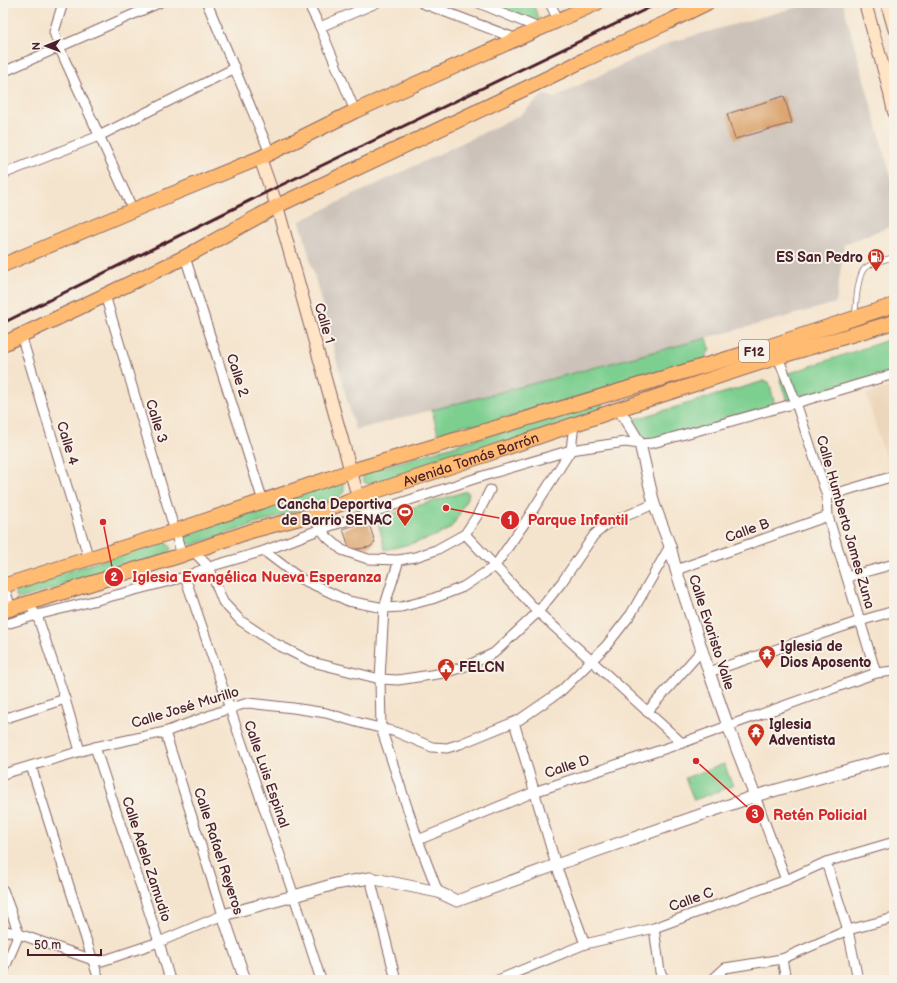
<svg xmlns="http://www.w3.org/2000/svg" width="897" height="983" viewBox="0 0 897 983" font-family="'Balsamiq Sans',sans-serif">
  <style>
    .built { fill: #edd7bb }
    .industrial { fill: #ccc2b9 }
    .green { fill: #7dcf90; stroke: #64775e }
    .building { fill: #d7995d }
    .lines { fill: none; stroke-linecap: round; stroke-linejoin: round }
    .service-casing { stroke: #866464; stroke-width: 6 }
    .minor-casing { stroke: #866464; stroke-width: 11 }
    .tertiary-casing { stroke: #866464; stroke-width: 13 }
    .secondary-casing { stroke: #866464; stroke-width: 14 }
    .primary-casing { stroke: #866464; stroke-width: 16 }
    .service { stroke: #fff; stroke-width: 4.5 }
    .minor { stroke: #fff; stroke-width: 9 }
    .tertiary { stroke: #fff; stroke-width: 11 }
    .secondary { stroke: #ffe4c6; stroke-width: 12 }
    .primary { stroke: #ffbb71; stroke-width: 14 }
    .rail { stroke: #4a1f2b; stroke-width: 3 }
    .labels { text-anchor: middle; stroke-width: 4; stroke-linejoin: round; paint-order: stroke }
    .shield { fill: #f7f3e8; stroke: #7e5f64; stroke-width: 1 }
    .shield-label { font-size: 13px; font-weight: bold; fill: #4a1f2b }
    .poi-label { font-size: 14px; font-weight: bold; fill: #4a1f2b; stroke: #f7f3e8; text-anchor: start }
    .street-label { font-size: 14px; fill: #4a1f2b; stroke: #f7f3e8 }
    .leader { fill: none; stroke: #d62828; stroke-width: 1.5 }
    .callout-dot { fill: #d62828; stroke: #f7f3e8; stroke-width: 1.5 }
    .mark-label { font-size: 12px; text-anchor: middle; font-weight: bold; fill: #fff }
    .callout-label { font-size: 15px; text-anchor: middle; font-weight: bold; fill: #d62828; stroke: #f7f3e8; stroke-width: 4; stroke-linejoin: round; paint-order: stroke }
  </style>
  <rect width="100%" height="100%" fill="#f7f3e8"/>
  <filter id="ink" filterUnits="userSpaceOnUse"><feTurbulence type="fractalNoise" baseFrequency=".025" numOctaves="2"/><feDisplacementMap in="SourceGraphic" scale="8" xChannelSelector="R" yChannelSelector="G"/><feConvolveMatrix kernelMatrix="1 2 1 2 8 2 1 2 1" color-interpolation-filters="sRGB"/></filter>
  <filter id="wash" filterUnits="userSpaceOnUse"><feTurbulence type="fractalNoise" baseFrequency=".012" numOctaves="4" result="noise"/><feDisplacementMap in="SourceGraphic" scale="16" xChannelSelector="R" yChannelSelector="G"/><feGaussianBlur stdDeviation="0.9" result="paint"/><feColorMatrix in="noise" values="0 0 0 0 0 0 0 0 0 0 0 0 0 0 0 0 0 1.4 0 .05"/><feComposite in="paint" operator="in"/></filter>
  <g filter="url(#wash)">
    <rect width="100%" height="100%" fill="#f5e4cd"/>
    <path class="built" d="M894 386V472L890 473 866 394Z"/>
    <path class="industrial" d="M811 3H843L894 188V225L844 244 836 303 767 322 355 430 300 221 520 115 544 94 555 98 577 86 671 42Z"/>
    <g class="green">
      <path d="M488 3H532L539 18V20H535Z"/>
      <path d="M707 338 710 349 704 360 482 425H464L438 434 432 410Z"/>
      <path d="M894 338V371L787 401 780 380 784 375Z"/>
      <path d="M764 381 769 382 775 405 646 447 632 426V420Z"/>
      <path d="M597 403 602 404 604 408 527 437 372 485 365 483C362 478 362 476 366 472Z"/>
      <path d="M342 481 344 487V492L339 497 192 545 187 544 184 541 185 536 188 532Z"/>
      <path d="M467 491 469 494C464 504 459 516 453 525 444 537 401 546 385 550L377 518Z"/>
      <path d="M163 541 168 544 171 549 168 554 19 599 15 596V588Z"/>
      <path d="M724 764 733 786 694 800 685 778Z"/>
    </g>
    <g id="blocks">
      <g class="building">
        <path d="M784 96 792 123 735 139 727 114Z"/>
        <path d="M368 521 375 542 370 547 350 550 343 529Z"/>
      </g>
    </g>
  </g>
  <g filter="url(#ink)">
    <use href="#blocks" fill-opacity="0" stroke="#866464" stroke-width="1"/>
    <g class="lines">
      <defs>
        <path id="service" d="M855 316C856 305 857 275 865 268 872 262 885 260 894 257"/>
        <g id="minor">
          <path d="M63 3 54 32 59 47 133 210"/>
          <path d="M207 3 270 153"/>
          <path d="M308 3 320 27 355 111"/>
          <path d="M422 3 517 39"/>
          <path d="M479 3 541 29"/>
          <path d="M550 3 558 20"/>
          <path d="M320 27 376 3"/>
          <path d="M3 72 159 3"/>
          <path d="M3 174 99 136 235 68"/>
          <path d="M185 257 263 501"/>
          <path d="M105 295 182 555"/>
          <path d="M21 335 89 559"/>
          <path d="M778 357 796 403 827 496 828 516 876 673"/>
          <path d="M827 496 894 476"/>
          <path d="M315 514 321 529 327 537 342 550 368 559 399 560 415 557 436 550 465 534 477 516 490 490"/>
          <path d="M465 534 538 612 682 743"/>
          <path d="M193 551 209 567 223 602 241 621 274 643 312 662 380 679 398 680 444 673 469 665 494 653 538 612 562 582 594 535 607 524 654 504"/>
          <path d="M264 551 301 579 325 590 348 601 384 608 401 607 432 599 463 587 495 566 524 524 571 450 574 424"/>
          <path d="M399 560 384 608 380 679 381 728 418 840 438 892"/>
          <path d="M676 570 828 516"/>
          <path d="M185 577 294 896 321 980"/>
          <path d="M847 577 894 564"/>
          <path d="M33 611 37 615 65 699 80 751"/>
          <path d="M3 625 37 615 97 600 185 577 192 574 209 567 264 551 321 529 483 476 571 450 625 442 640 444 653 443 796 403 894 374"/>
          <path d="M709 672 860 621 894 611"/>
          <path d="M647 712 702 650"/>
          <path d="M3 719 65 699"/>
          <path d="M514 722 556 865 585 944"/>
          <path d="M95 747 159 942 170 980"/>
          <path d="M31 766 99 980"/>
          <path d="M3 774 95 747 165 732 230 708 248 703 293 708 326 713 360 723 396 732 432 747 447 748 460 744 519 720 561 691 606 646 631 614 670 546"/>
          <path d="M755 796 786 880"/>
          <path d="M418 840 534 792 682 743 728 726 876 673 894 671"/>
          <path d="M826 862 848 930 858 980"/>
          <path d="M370 878 396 980"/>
          <path d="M3 890 19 934 3 972"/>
          <path d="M654 928 660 972 665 980"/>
          <path d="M3 930 19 934 93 960 102 961 159 942 223 915 165 732"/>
          <path d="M782 959 786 980"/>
          <path d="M498 980 585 944 654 928 786 880 826 862 894 842"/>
          <path d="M712 980 725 968 782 959 848 930 894 918"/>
        </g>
        <g id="tertiary">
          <path d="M619 409 640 444 654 504 670 546 676 570 709 672 728 726 755 796"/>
          <path d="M3 586 10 609"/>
          <path d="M245 980 223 915 294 896 335 884 370 878 438 892 457 901 556 865 755 796 894 757"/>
        </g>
        <g id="secondary">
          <path d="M865 3 887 81 894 112"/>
          <path d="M887 3 894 28"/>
          <path d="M260 158 277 206 358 497"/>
        </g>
        <g id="primary">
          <path d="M3 265 133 210 260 158 355 111 597 3"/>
          <path d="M3 344 185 257 277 206 535 84 584 60 666 23 707 3"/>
          <path d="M3 586 175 531 351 471 767 347 894 305"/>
          <path id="s1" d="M3 611 182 555 251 531 315 514 358 497 488 454 619 409 778 357 894 322"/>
        </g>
      </defs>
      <use href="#service" class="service-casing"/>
      <use href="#minor" class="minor-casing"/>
      <use href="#tertiary" class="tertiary-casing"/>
      <use href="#secondary" class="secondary-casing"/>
      <use href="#primary" class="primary-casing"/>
      <use href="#service" class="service"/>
      <use href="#minor" class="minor"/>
      <use href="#tertiary" class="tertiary"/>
      <use href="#secondary" class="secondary"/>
      <use href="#primary" class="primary"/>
      <path class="rail" d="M3 323 271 190 659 3"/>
    </g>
  </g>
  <defs>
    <symbol id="fuel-pin" viewBox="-11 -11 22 30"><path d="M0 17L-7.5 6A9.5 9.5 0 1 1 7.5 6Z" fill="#c8321e" stroke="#f7f3e8"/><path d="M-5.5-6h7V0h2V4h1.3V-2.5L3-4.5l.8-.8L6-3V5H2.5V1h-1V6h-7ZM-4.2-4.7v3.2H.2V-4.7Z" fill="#fff"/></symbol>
    <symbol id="stadium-pin" viewBox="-11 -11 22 30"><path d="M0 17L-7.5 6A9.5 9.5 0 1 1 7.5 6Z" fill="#c8321e" stroke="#f7f3e8"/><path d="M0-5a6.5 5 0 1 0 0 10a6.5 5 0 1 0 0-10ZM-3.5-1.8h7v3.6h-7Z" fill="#fff"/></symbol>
    <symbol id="temple-pin" viewBox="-11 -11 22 30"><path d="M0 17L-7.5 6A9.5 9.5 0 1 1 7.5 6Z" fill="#c8321e" stroke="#f7f3e8"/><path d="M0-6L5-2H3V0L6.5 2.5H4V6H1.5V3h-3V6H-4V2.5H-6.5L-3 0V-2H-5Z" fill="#fff"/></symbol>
    <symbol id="civic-pin" viewBox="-11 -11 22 30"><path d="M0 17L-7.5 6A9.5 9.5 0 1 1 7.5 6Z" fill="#c8321e" stroke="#f7f3e8"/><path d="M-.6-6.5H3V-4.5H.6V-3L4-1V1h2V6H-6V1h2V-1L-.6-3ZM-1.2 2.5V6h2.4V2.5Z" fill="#fff"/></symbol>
  </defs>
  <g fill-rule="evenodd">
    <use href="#fuel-pin" x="866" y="247" width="20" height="27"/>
    <use href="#stadium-pin" x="395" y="502" width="20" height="27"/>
    <use href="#temple-pin" x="757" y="644" width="20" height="27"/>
    <use href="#civic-pin" x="436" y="657" width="20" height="27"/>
    <use href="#temple-pin" x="746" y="722" width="20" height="27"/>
  </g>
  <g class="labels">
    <rect class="shield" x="739" y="340" width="30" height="22" rx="3"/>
    <g class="shield-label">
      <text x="754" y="356">F12</text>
    </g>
    <g class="poi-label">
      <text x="863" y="262" text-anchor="end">ES San Pedro</text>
      <text x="392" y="509" text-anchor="end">Cancha Deportiva<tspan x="392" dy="16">de Barrio SENAC</tspan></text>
      <text x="780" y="651">Iglesia de<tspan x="780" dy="16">Dios Aposento</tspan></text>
      <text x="459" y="672">FELCN</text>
      <text x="769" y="729">Iglesia<tspan x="769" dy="16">Adventista</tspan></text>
    </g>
    <g class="street-label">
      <text transform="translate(325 323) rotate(74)" y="5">Calle 1</text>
      <text transform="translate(238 375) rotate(72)" y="5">Calle 2</text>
      <text transform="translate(157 421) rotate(73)" y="5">Calle 3</text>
      <text transform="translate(68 443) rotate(73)" y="5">Calle 4</text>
      <text dy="5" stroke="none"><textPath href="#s1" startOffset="492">Avenida Tomás Barrón</textPath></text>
      <text transform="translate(846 522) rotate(74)" y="5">Calle Humberto James Zuna</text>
      <text transform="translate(747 530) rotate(-20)" y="5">Calle B</text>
      <text transform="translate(712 632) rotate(72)" y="5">Calle Evaristo Valle</text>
      <text transform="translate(185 707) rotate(-17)" y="5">Calle José Murillo</text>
      <text transform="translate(567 766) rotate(-18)" y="5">Calle D</text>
      <text transform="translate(267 774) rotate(71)" y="5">Calle Luis Espinal</text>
      <text transform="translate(219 851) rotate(72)" y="5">Calle Rafael Reyeros</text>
      <text transform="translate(147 859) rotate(72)" y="5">Calle Adela Zamudio</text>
      <text transform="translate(691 899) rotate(-20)" y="5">Calle C</text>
    </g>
  </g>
  <path class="leader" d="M446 508L510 520M103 522L114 577M696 761L755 814"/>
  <g class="callout-dot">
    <circle cx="446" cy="508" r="4"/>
    <circle cx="103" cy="522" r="4"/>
    <circle cx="696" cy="761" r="4"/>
    <circle cx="510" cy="520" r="10"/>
    <circle cx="114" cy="577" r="10"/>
    <circle cx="755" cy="814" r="10"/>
  </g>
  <g class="mark-label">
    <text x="510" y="524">1</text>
    <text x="114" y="581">2</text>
    <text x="755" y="818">3</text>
  </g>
  <g class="callout-label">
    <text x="578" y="525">Parque Infantil</text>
    <text x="257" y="582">Iglesia Evangélica Nueva Esperanza</text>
    <text x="820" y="820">Retén Policial</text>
  </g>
  <rect width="897" height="983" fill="none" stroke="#f7f3e8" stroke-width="16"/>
  <g transform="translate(46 46) rotate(269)" stroke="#f7f3e8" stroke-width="3" paint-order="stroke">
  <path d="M0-3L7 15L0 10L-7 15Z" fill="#4a1f2b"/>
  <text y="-6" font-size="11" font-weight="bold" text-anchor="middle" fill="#4a1f2b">N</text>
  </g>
  <path d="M28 949v6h73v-6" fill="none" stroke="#4a1f2b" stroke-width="2"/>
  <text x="34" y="949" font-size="12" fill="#4a1f2b" stroke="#f7f3e8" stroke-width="3" paint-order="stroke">50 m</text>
</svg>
